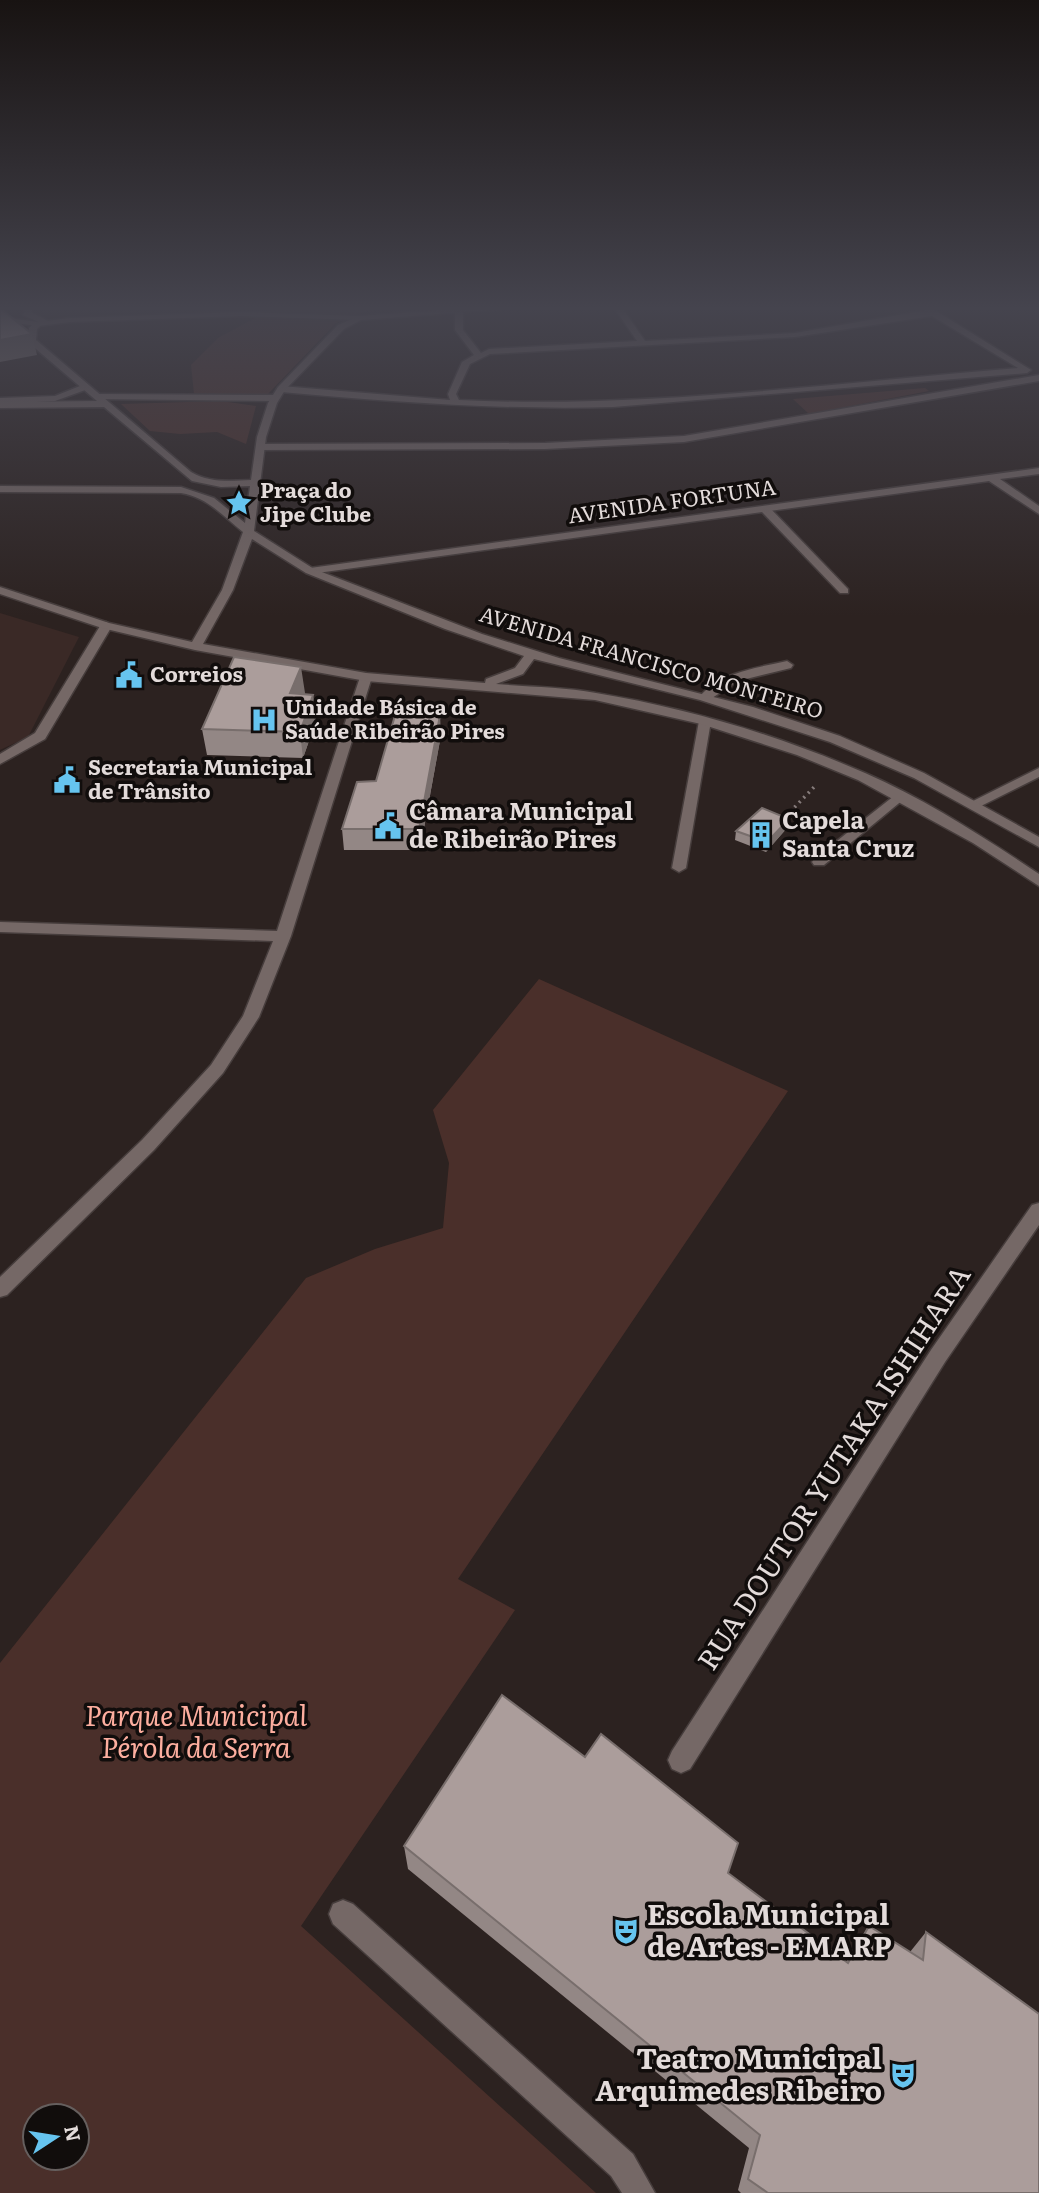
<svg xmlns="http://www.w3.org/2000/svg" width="1039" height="2193" viewBox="0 0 1039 2193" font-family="Literata,serif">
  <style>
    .built { fill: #3a2926 }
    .green { fill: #4a2f2a; fill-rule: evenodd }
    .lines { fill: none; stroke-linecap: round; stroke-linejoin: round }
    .lane-casing { stroke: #463d3c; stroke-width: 3 }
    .street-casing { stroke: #463d3c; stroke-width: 3 }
    .secondary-casing { stroke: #463d3c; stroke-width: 3 }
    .path { stroke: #867c7b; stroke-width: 3.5; stroke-dasharray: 2 4.5; stroke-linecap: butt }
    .lane { fill: #756866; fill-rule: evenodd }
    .street { fill: #756866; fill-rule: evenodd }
    .secondary { fill: #756866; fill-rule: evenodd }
    .wall { fill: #938785 }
    .shaded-wall { fill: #786e6c }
    .building { fill: #ab9d9b; stroke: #786e6c; stroke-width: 2 }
    .labels { text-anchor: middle; stroke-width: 7; stroke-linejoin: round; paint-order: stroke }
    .far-poi-label { font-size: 21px; font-weight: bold; fill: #e3dbda; stroke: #110d0c; text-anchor: start }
    .far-street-label { font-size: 21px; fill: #e3dbda; stroke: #110d0c }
    .poi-label { font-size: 24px; font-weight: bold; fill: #e3dbda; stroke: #110d0c; text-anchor: start }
    .near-street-label { font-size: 28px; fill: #e3dbda; stroke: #110d0c }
    .near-park-label { font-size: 28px; font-style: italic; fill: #fdae9f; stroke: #110d0c }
    .near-poi-label { font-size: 28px; font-weight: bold; fill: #e3dbda; stroke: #110d0c; text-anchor: start }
  </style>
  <rect width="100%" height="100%" fill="#2c2220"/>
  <path class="built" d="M0 613 79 637 28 737 0 750Z"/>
  <g class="green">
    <path d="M272 309H415L367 311 336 323 268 394H194L191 365 218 338Z"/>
    <path d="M925 388 929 391 809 414 793 399Z"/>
    <path d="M221 401 256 406 246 444 217 432 180 434 150 431 121 404Z"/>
    <path d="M539 979 788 1091 458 1579 515 1610 301 1926 596 2193H0V1663L306 1278 375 1249 443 1228 449 1163 433 1110ZM35 2116H77V2158H35Z"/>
  </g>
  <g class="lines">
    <defs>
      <g id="lane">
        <path d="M25 309H33L31 312 50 322 43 324 23 315Z"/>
        <path d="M85 384 89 387 88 389 55 401 0 404V398L55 396Z"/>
        <path d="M761 507H769L848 589V593H840L761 511Z"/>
        <path d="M787 661 793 665 791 668 738 681 709 700 705 701 699 697C721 672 756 668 787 661Z"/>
        <path d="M899 792 906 796 904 799 824 865H814L812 862 814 859Z"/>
        <path d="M343 1900 353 1904 633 2154 655 2193H622L611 2176 333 1924 329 1914 333 1904Z"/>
      </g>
      <g id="street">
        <path d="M455 309H463V330L481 353 489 349 637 341 615 309H623L645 341 795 333 933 309 1031 370 1027 373 613 407C501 410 393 402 281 392L277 389 281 386 450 400 448 394 462 362 474 355 455 330ZM932 316 1018 368C833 383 644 409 459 400L456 394 470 364 490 354 795 337Z"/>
        <path d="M241 312 359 316 363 318 359 320 241 316 70 322 38 326 0 321V317L38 322 70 318Z"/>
        <path d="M1039 375V381L684 442 545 449 261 450 256 447 261 444 545 443 684 436Z"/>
        <path d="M99 394 274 395 278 398 274 401 96 399 95 397Z"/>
        <path d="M1039 468V474L1000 479 1039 506V514L989 481 310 574 304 571 310 568Z"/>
        <path d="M106 622 112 626 45 739 0 764V754L35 733 100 626Z"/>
        <path d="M366 673 372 677 291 936 259 1017 223 1073 154 1150 7 1295 0 1297V1277L142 1140 211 1065 243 1016 273 941 0 932V922L277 931 360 677Z"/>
        <path d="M705 717 711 721 686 868 679 872 672 868 699 721Z"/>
        <path d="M1039 768V777L979 807H969L967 804Z"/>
        <path d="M1039 1203V1225L945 1362 690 1769 681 1773 672 1769 668 1760 672 1751 931 1350 1032 1205Z"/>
      </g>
      <path id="secondary" d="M458 309H502L361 320 344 329 285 390 277 403 266 437 254 531 314 569 482 634 559 658 753 707 840 736 924 773 1039 837V847L914 778 830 742 700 700 534 659 523 674 496 684C529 687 564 687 596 693 688 708 780 736 865 773 925 799 985 838 1039 874V886L973 843 858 780 797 755 701 724 595 700 366 681 195 650 102 628 0 594V587L109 623 192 642 222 590 243 532C223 516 207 497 181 493L0 492V486L181 487 214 498 245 523 250 486 221 487 192 481 104 407 0 408V402L97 401 29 343V328L35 322 42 324 37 329 36 340 191 472C210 483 229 481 251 480L257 437 268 403 278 387 338 325 359 316ZM252 539 306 573 445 629 524 656 515 668 486 679 485 683 366 673 203 644 233 590Z"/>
    </defs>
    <use href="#lane" class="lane-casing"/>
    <use href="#street" class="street-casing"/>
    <use href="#secondary" class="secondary-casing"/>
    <path class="path" d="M790 812 817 784"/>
    <use href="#lane" class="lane"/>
    <use href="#street" class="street"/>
    <use href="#secondary" class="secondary"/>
  </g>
  <g class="wall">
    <path d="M305 693 304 694 313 695 316 721 303 758 207 755 202 729Z"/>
    <path d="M441 735 420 850H344L342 829 376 781Z"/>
    <path d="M789 819 787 828 766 852 735 840 736 831Z"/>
    <path d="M404 1846 728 1873 846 1962 854 1947 869 1926 910 1952 926 1932 1039 2193H741L738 2190 749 2148 408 1869Z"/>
  </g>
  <g class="shaded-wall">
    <path d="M32 334 37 355 0 362V340Z"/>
    <path d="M301 667 305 693 294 719 290 693Z"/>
    <path d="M313 695 316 721 303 758 300 732Z"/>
    <path d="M440 715 441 735 420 850 419 829Z"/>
    <path d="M789 819 787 828 766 852 767 842Z"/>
  </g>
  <g class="building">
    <path d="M0 309H1L32 334 0 340Z"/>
    <path d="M234 657 301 667 290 693 313 695 300 732 202 729Z"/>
    <path d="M396 712 440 715 419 829H342L357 782 376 781Z"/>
    <path d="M762 808 789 819 767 842 736 831Z"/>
    <path d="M502 1695 585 1757 601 1734 738 1843 728 1873 848 1963 869 1926 923 1960 926 1932 1039 2014V2193H768L748 2179 760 2135 404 1846Z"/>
  </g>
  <linearGradient id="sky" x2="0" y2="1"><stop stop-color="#181312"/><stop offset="0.5" stop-color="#45444e"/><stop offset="1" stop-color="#45444e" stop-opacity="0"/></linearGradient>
  <rect width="1039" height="616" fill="url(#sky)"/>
  <defs>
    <symbol id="sight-bare" viewBox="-9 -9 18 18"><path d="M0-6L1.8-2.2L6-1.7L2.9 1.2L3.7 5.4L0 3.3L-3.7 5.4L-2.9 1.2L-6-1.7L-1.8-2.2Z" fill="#66c4ef" stroke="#110d0c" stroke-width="2.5" paint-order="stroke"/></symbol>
    <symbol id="civic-bare" viewBox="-9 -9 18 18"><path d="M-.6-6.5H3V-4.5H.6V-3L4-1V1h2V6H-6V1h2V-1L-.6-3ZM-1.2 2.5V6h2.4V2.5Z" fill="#66c4ef" stroke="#110d0c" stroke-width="2.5" paint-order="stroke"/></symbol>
    <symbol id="hospital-bare" viewBox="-9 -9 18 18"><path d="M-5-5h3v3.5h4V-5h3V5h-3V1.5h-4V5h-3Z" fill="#66c4ef" stroke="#110d0c" stroke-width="2.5" paint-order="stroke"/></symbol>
    <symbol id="building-bare" viewBox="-9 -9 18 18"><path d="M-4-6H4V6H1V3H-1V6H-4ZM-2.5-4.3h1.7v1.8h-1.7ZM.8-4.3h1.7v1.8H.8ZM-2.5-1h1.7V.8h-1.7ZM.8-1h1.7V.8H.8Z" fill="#66c4ef" stroke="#110d0c" stroke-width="2.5" paint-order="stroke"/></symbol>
    <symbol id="theatre-bare" viewBox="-9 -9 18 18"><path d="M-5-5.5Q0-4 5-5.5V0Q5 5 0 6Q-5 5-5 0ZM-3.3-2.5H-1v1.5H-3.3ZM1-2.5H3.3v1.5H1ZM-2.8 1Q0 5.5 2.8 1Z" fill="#66c4ef" stroke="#110d0c" stroke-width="2.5" paint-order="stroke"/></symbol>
  </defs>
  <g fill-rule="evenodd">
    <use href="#sight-bare" x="220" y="484" width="38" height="38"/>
    <use href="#civic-bare" x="110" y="656" width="38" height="38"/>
    <use href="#hospital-bare" x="245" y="701" width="38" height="38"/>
    <use href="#civic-bare" x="48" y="761" width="38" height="38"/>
    <use href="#civic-bare" x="369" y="807" width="38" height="38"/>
    <use href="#building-bare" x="742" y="816" width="38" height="38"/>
    <use href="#theatre-bare" x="607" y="1912" width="38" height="38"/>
    <use href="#theatre-bare" x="884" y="2056" width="38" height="38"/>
  </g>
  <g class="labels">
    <g class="far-poi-label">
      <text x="260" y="498">Praça do<tspan x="260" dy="24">Jipe Clube</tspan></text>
      <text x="150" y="682">Correios</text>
      <text x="285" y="715">Unidade Básica de<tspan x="285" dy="24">Saúde Ribeirão Pires</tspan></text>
      <text x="88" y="775">Secretaria Municipal<tspan x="88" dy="24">de Trânsito</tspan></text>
    </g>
    <g class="far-street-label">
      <text transform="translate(672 502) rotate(-8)" y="7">AVENIDA FORTUNA</text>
      <text transform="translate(651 663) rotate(16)" y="7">AVENIDA FRANCISCO MONTEIRO</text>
    </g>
    <g class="poi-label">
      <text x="409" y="820">Câmara Municipal<tspan x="409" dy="28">de Ribeirão Pires</tspan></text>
      <text x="782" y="829">Capela<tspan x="782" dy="28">Santa Cruz</tspan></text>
    </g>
    <g class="near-street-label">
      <text transform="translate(834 1468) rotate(-57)" y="10">RUA DOUTOR YUTAKA ISHIHARA</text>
    </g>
    <g class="near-park-label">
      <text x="196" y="1726">Parque Municipal<tspan x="196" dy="32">Pérola da Serra</tspan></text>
    </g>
    <g class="near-poi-label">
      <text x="647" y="1925">Escola Municipal<tspan x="647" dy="32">de Artes - EMARP</tspan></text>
      <text x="882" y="2069" text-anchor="end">Teatro Municipal<tspan x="882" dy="32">Arquimedes Ribeiro</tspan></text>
    </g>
  </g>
  <g transform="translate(56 2137) rotate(78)"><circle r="33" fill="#110d0c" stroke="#655f5e" stroke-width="2"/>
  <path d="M0-5L12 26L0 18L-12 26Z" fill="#66c4ef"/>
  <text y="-10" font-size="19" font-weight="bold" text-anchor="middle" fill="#e3dbda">N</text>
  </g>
</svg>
